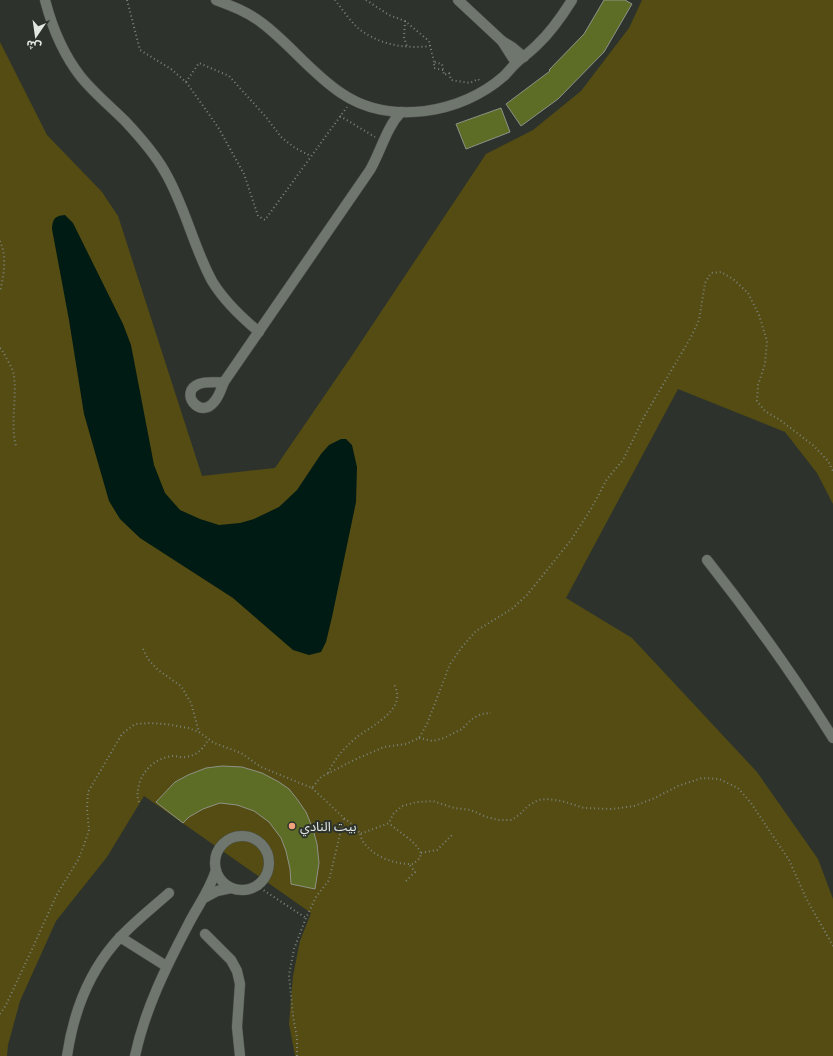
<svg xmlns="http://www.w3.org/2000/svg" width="833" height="1056" viewBox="0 0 833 1056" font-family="'Golos Text','Noto Sans Arabic',sans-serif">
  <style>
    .green { fill: #544c12 }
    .water { fill: #001a14 }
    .building { fill: #5d6d25; stroke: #8f9288 }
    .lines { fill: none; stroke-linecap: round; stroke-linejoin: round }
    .minor-casing { stroke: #4b4f4a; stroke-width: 11 }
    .path { stroke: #7d837c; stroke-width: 2; stroke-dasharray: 1 3; stroke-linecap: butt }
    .minor { stroke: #6f766d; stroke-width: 10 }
    .poi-dot { fill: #f1a17b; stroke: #2d332c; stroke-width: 1.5 }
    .labels { text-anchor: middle; stroke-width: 4; stroke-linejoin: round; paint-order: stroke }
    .poi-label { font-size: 13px; fill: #e3e7e2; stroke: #2d332c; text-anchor: start }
  </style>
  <rect width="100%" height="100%" fill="#2d332c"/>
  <path class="green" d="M642 0H833V504L817 473 785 432 678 389 566 598 632 638 757 772 818 859 833 899V1056H295L289 1024 293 976 300 941 311 913 144 796 107 857 56 921 20 1001 8 1045 7 1056H0V42L47 135 102 192 118 216 202 476 275 468 351 357 486 154 533 130 581 91 629 28Z"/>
  <path class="water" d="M65 215 73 223 123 324 131 345 154 465 165 493 180 510 200 519 219 525 240 523 254 519 279 507 297 490 321 454 329 445 341 439H346L352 445 357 467 356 502 332 617 326 642 321 652 309 655 293 650 233 598 140 538 120 519 109 501 84 414 69 320 52 229C53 219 54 216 65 215Z"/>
  <g class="building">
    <path d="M604 0H625L632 4 604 52 558 99 521 126 506 104 550 71 549 70 584 34Z"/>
    <path d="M501 108 510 132 466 149 456 124Z"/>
    <path d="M222 766 242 767 262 773 279 782 289 789 297 799 306 812 313 829 317 844 319 863 315 889 291 884 290 869 286 851 281 838 269 822 254 811 237 805 220 803 203 809 189 817 183 823 156 802 175 782 188 775 206 768Z"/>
  </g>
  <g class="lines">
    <defs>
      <g id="minor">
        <path d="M45 0C52 27 63 54 81 77 94 93 111 107 126 122 140 137 155 154 165 172 185 206 193 246 212 281 224 301 241 317 259 332"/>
        <path d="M216 0C232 6 248 12 262 23 290 44 311 73 341 93 389 126 461 114 504 76 508 72 512 67 516 63 523 57 530 52 537 45 551 32 562 16 572 0"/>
        <path d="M458 0 502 41 512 47 524 57"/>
        <path d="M502 41 516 63"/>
        <path d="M224 382 370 170C381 151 386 128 401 112"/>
        <path d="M224 382C221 389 219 397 214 402 200 420 178 392 199 384 206 381 216 383 224 382Z"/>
        <path d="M707 560C752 617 794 676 833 738"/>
        <circle cx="242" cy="863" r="27"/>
        <path d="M204 898 217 891 231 888"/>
        <path d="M205 934 231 960 237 971 240 984 237 1027 240 1056"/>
        <path d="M120 937 166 966"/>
        <path d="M67 1056C73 1015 87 976 114 944 130 925 150 910 169 893"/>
        <path d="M135 1056C145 1009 166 967 188 925 197 907 210 890 216 870"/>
      </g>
    </defs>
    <use href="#minor" class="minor-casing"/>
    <g class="path">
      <path d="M127 0 140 50 171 69 186 82 218 127 244 174 258 216 265 220 347 107"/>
      <path d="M335 0C342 9 350 21 359 29 380 45 405 49 430 46"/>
      <path d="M366 0 389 15 405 21 429 41 434 62"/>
      <path d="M405 21 404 37 407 47"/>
      <path d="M443 70 434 68V62L442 64 444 75 449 73 451 80 470 83 478 79 481 82"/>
      <path d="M186 82 199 63 229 76 266 117 281 137 295 148 311 156"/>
      <path d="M340 116 375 137"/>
      <path d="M0 241C7 256 4 275 0 291"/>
      <path d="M0 348 2 350C6 358 13 368 14 376 17 400 10 423 16 446"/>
      <path d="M143 649 148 659 158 670 181 686 191 703 199 732 214 743 241 753 261 767 312 788 321 777 354 760 384 747 406 744 419 738 427 724 450 664 462 647 476 631 513 608 527 595 571 540 591 509 607 479 623 460 644 417 691 337 699 320 705 283 711 273 721 272 733 279 748 293 759 315 767 341 765 364 758 385 757 401 765 411 780 420 814 446 828 461 833 471"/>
      <path d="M419 738 433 741 444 738 462 729 472 719 481 714 491 713"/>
      <path d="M328 773C335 758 344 748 357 737 370 727 400 713 397 693 397 690 395 687 394 684"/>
      <path d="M312 788 344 818 357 828 360 834 389 823 393 814 402 806 417 802 433 801 454 808 471 810 486 817 499 820H512L520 814 528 806 538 800 547 799 562 801 584 808 612 809 634 806 655 798 678 786 702 778 719 779 738 788 751 803 789 860 806 898 833 946"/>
      <path d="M139 802C136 795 138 789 140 781 145 768 158 757 173 756 177 756 181 758 185 757 196 756 204 749 208 739"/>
      <path d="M360 834C361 837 362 841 364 843 374 857 396 865 413 864L420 858 421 853C415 840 399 833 389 823"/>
      <path d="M421 853 437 850 452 835"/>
      <path d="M406 881 415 872 409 864"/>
      <path d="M257 886 306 918"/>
      <path d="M0 1014 6 1005 34 945 56 896 78 860 84 845 89 830 87 809 88 792 122 734 135 724 150 723 166 724 188 728 199 732"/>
      <path d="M297 1056V1038L293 1016 289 975 294 949 306 918 316 897 329 880 344 818"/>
    </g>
    <use href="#minor" class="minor"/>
  </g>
  <circle class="poi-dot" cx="292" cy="826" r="4"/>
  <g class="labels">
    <g class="poi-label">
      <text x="300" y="831">بيت النادي</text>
    </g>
  </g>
  <g transform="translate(36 36) rotate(193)" stroke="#2d332c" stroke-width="3" paint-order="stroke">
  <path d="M0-3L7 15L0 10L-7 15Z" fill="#e3e7e2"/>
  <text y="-6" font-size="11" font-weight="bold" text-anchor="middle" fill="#e3e7e2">ش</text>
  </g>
</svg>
